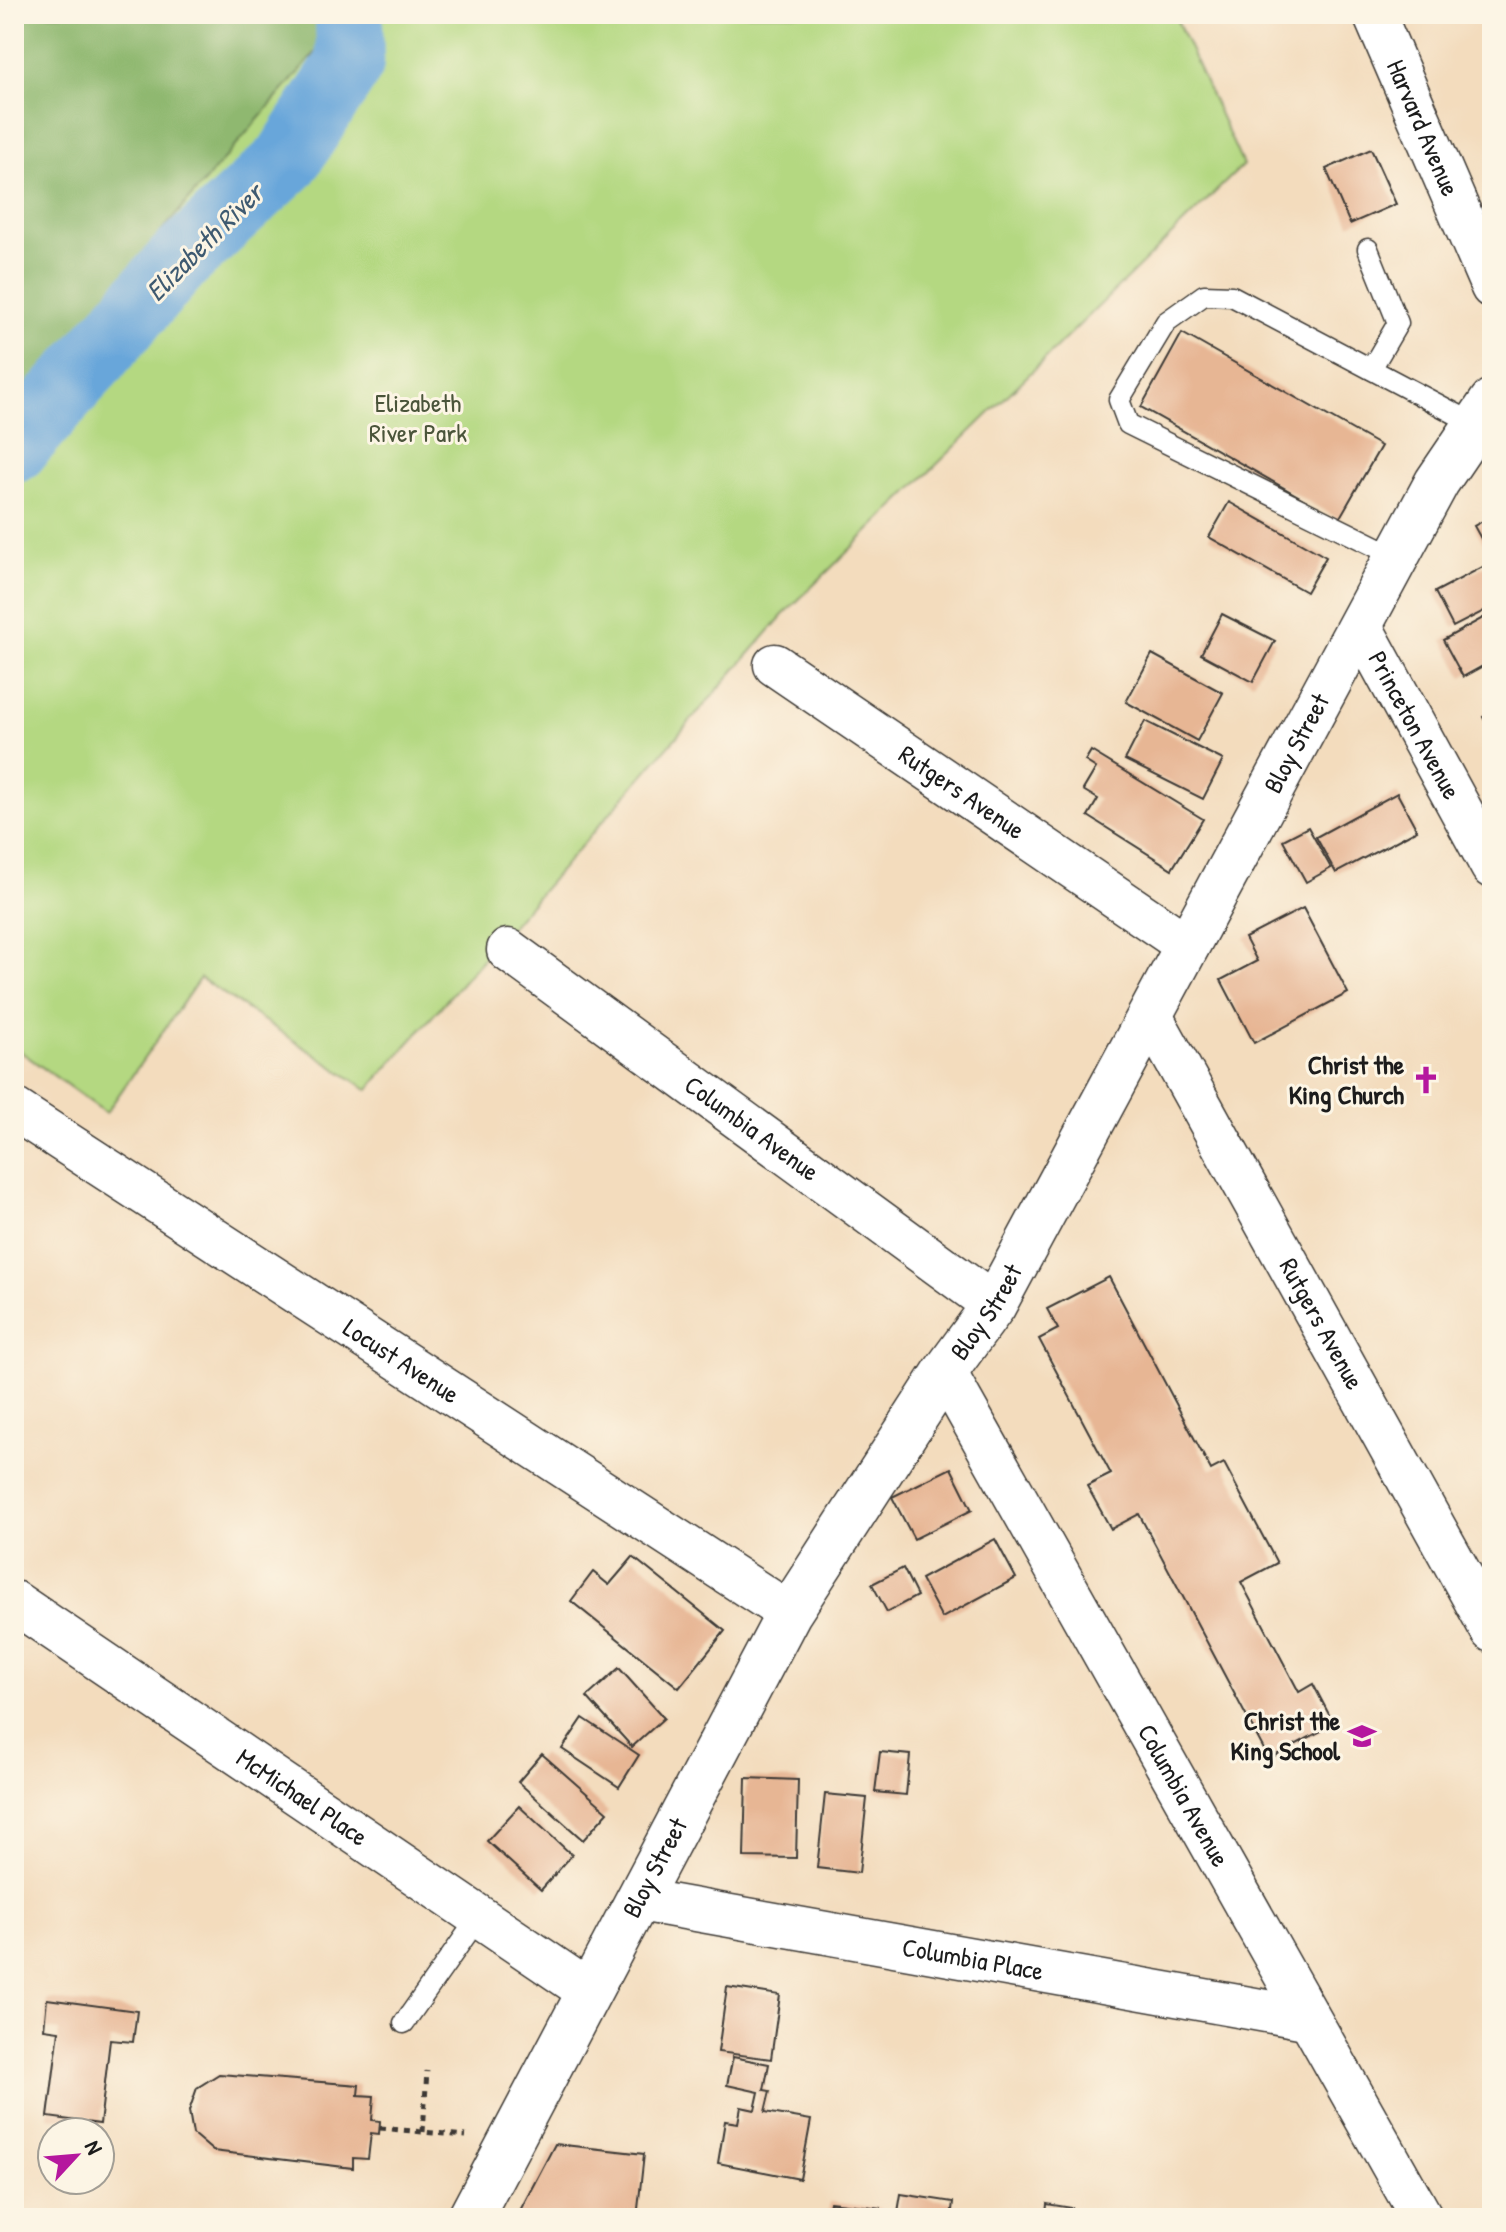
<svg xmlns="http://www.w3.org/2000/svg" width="1506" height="2232" viewBox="0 0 1506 2232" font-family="'Patrick Hand',sans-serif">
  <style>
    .green { fill: #b4d881; stroke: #687a4e; stroke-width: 2 }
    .forest { fill: #8fb86f; stroke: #566a46; stroke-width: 2 }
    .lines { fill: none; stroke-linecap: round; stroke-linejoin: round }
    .river { stroke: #67a6da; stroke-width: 68 }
    .building { fill: #e7b694 }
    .lane-casing { stroke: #3c3934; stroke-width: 23 }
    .street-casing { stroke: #3c3934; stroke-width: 45 }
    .secondary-casing { stroke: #3c3934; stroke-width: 47 }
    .path { stroke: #3c3934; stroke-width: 5; stroke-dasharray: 6 6; stroke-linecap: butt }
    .lane { stroke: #fff; stroke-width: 20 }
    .street { stroke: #fff; stroke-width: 42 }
    .secondary { stroke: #fff; stroke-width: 44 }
    .labels { text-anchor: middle; stroke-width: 6; stroke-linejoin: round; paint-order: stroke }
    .street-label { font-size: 26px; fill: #1c1c1c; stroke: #fcf5e5 }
    .park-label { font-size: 26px; fill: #4a543a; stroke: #fcf5e5 }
    .poi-label { font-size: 26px; font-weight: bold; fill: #1c1c1c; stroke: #fcf5e5; text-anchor: end }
    .water-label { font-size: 28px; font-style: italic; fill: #3e5a71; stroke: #fcf5e5 }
  </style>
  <rect width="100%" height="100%" fill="#fcf5e5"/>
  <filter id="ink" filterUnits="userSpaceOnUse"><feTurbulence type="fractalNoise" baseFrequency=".0125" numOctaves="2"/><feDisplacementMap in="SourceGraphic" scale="16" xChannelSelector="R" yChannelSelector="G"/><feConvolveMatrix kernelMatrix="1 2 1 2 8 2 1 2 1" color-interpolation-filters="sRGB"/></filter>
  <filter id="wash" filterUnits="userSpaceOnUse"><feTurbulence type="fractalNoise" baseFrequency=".006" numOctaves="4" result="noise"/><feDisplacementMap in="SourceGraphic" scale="32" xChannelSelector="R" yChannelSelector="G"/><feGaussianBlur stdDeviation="1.8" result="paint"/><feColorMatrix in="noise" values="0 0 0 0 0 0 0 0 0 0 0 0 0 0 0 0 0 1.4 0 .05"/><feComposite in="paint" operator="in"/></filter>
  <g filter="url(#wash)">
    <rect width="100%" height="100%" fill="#f3dcbd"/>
    <path class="green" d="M14 14H1174L1243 165 783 615 368 1090 200 978 106 1113 14 1047Z"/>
    <path class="forest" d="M14 14H358L323 44 14 403Z"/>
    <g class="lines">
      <path class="river" d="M14 449 179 261 286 162 350 63 349 14"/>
    </g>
    <g id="blocks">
      <g class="building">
        <path d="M1371 149 1396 204 1350 224 1326 169Z"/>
        <path d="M1182 333 1381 446 1339 519 1141 407Z"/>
        <path d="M1229 502 1326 557 1306 592 1209 537Z"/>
        <path d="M1492 516V554L1490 555 1474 526Z"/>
        <path d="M1490 563 1492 607 1453 627 1435 592Z"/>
        <path d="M1492 613V661L1463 677 1443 640Z"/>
        <path d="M1222 614 1275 641 1253 682 1201 654Z"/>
        <path d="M1152 654 1223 693 1197 741 1126 702Z"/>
        <path d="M1492 712V734L1483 717Z"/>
        <path d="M1145 721 1223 760 1203 799 1125 760Z"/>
        <path d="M1091 751 1203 819 1172 869 1088 816 1098 799 1083 790 1096 768 1085 761Z"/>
        <path d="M1397 793 1417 830 1336 873 1316 837Z"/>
        <path d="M1308 827 1331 868 1306 882 1283 840Z"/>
        <path d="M1303 908 1348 993 1254 1043 1221 980 1257 961 1245 938Z"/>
        <path d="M1109 1277 1211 1470 1224 1463 1277 1563 1241 1582 1299 1692 1313 1684 1334 1724 1269 1759 1139 1514 1111 1529 1087 1486 1111 1474 1039 1339 1058 1329 1047 1309Z"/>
        <path d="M951 1468 972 1510 914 1539 892 1497Z"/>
        <path d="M995 1539 1016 1578 942 1618 921 1579Z"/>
        <path d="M633 1557 725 1631 679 1688 571 1601 593 1572 609 1585Z"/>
        <path d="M903 1568 917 1596 887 1612 872 1584Z"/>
        <path d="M619 1668 664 1718 632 1747 587 1697Z"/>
        <path d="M583 1718 639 1755 619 1787 562 1749Z"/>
        <path d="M880 1752 910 1755 906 1795 875 1792Z"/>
        <path d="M542 1754 608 1812 583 1840 518 1782Z"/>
        <path d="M746 1778 798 1780 796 1858 744 1857Z"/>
        <path d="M825 1794 867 1798 859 1873 817 1868Z"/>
        <path d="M519 1806 572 1855 541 1890 487 1841Z"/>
        <path d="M727 1987 780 1995 771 2059 718 2052Z"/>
        <path d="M47 1999 137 2011 133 2042 110 2040 100 2124 48 2117 59 2031 44 2029Z"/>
        <path d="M733 2057 769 2064 764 2090 770 2091 765 2112 811 2120 800 2179 718 2163 725 2121 738 2123 741 2107 755 2110 759 2092 727 2085Z"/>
        <path d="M219 2074 359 2085 358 2095 374 2096 372 2120 380 2121 379 2134 371 2133 368 2159 353 2158V2168L213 2151 193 2134 189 2111 197 2088Z"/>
        <path d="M555 2144 644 2154 637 2218H516Z"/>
        <path d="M901 2194 953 2202 951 2218H897Z"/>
        <path d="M830 2202 880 2208 879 2218H827Z"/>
        <path d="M1047 2204 1072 2208 1070 2218H1005L1006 2210 1046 2215Z"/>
      </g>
    </g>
  </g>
  <g filter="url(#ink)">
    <use href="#blocks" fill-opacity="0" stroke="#3c3934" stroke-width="2"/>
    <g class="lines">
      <defs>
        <g id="lane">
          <path d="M1368 249 1398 323 1371 369"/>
          <path d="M1397 557 1128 424 1119 400 1166 322 1204 295 1232 296 1475 424"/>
          <path d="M404 2023 478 1918"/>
        </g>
        <g id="street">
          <path id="s1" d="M1374 14 1492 287"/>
          <path id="s2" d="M1360 625 1492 867"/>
          <path id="s3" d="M775 665 1188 946"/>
          <path id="s4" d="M508 950 994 1305"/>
          <path id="s5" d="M1151 1016 1492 1631"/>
          <path id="s6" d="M14 1109 789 1613"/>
          <path id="s7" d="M945 1372 1422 2218"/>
          <path id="s8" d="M14 1602 590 1992"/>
          <path id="s9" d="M640 1900 1306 2018"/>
        </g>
        <g id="secondary">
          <path id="s10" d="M470 2218 789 1613 945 1372 994 1305 1437 482 1492 401"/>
        </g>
      </defs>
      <use href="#lane" class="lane-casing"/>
      <use href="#street" class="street-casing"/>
      <use href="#secondary" class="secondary-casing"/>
      <g class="path">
        <path d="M380 2128 466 2136"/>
        <path d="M423 2132 427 2071"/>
      </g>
      <use href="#lane" class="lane"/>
      <use href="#street" class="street"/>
      <use href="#secondary" class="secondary"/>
    </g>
  </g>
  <defs>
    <symbol id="church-bare" viewBox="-9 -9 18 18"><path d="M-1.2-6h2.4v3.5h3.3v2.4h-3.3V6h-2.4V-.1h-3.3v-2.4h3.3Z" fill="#b5179e" stroke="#fcf5e5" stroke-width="2.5" paint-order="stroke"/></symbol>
    <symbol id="school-bare" viewBox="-9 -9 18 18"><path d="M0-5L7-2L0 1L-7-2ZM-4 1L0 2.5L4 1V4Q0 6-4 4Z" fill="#b5179e" stroke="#fcf5e5" stroke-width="2.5" paint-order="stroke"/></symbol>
  </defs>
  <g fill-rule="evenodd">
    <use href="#church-bare" x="1406" y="1060" width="40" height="40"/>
    <use href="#school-bare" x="1342" y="1716" width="40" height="40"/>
  </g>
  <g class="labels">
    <g class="street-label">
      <text dy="9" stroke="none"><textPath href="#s1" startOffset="124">Harvard Avenue</textPath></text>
      <text dy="9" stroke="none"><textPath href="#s2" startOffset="114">Princeton Avenue</textPath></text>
      <text dy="9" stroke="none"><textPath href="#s10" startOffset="1692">Bloy Street</textPath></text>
      <text dy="9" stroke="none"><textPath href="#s3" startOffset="226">Rutgers Avenue</textPath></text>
      <text dy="9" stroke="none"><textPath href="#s4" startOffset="302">Columbia Avenue</textPath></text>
      <text dy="9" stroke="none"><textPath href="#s10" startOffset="1044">Bloy Street</textPath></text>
      <text dy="9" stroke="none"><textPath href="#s5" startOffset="352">Rutgers Avenue</textPath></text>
      <text dy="9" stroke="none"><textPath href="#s6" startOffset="462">Locust Avenue</textPath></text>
      <text dy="9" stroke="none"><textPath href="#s7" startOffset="486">Columbia Avenue</textPath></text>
      <text dy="9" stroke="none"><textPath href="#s8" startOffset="348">McMichael Place</textPath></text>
      <text dy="9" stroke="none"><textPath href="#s10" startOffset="396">Bloy Street</textPath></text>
      <text dy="9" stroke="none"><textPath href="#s9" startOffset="338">Columbia Place</textPath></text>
    </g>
    <g class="park-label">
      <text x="418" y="412">Elizabeth<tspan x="418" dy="30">River Park</tspan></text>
    </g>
    <g class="poi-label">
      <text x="1404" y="1074">Christ the<tspan x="1404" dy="30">King Church</tspan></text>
      <text x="1340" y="1730">Christ the<tspan x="1340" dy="30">King School</tspan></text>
    </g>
    <g class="water-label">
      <text transform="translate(204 242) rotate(-45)" y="10">Elizabeth River</text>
    </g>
  </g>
  <rect width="1506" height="2232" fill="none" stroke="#fcf5e5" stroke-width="48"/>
  <g transform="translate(76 2156) rotate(64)"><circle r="38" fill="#fcf5e5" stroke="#a29e95" stroke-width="2"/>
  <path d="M0-6L14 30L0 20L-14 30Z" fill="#b5179e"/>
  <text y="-12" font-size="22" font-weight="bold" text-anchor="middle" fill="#1c1c1c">N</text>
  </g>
</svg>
